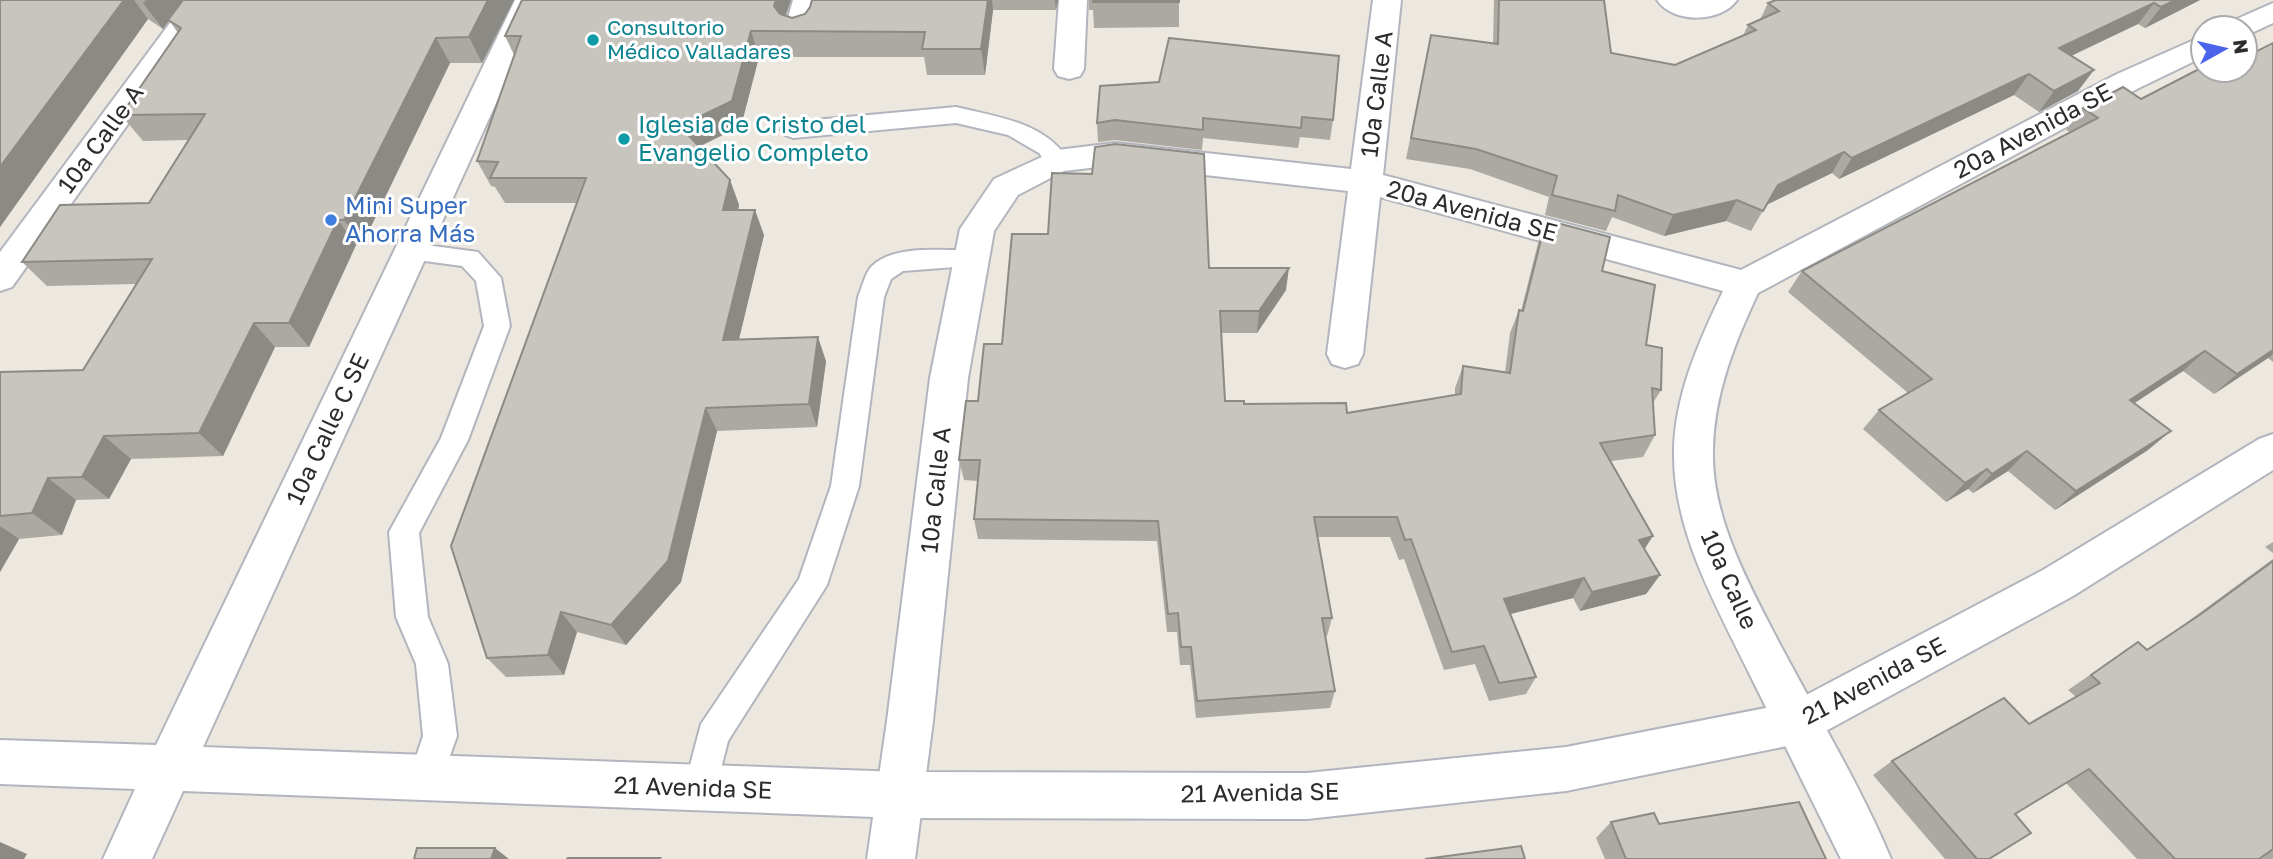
<svg xmlns="http://www.w3.org/2000/svg" width="2273" height="859" viewBox="0 0 2273 859" font-family="'Golos Text',sans-serif">
  <style>
    .lines { fill: none; stroke-linecap: round; stroke-linejoin: round }
    .lane-casing { stroke: #b3b5be; stroke-width: 4 }
    .street-casing { stroke: #b3b5be; stroke-width: 4 }
    .secondary-casing { stroke: #b3b5be; stroke-width: 4 }
    .lane { fill: #fff; fill-rule: evenodd }
    .street { fill: #fff; fill-rule: evenodd }
    .secondary { fill: #fff; fill-rule: evenodd }
    .wall { fill: #aca9a3 }
    .shaded-wall { fill: #8c8a85 }
    .building { fill: #c8c5be; stroke: #8c8a85; stroke-width: 2 }
    .culture-dot { fill: #0f9aa8; stroke: #fff; stroke-width: 2.5 }
    .shop-dot { fill: #3f7fe0; stroke: #fff; stroke-width: 2.5 }
    .labels { text-anchor: middle; stroke-width: 6; stroke-linejoin: round; paint-order: stroke }
    .far-culture-label { font-size: 21px; fill: #0d838f; stroke: #fff; text-anchor: start }
    .street-label { font-size: 24px; fill: #2c2c2c; stroke: #fff }
    .culture-label { font-size: 24px; fill: #0d838f; stroke: #fff; text-anchor: start }
    .shop-label { font-size: 24px; fill: #366cbe; stroke: #fff; text-anchor: start }
  </style>
  <rect width="100%" height="100%" fill="#ece7df"/>
  <g class="lines">
    <defs>
      <g id="lane">
        <path d="M956 107C997 117 1045 122 1069 161L1065 167 1057 169 1049 167 1039 153 1008 135 956 123 793 138 785 135 781 130 785 125 793 122Z"/>
        <path d="M411 243 478 252 501 278 510 326 468 440 419 533 428 617 448 664 457 736 438 790 426 794 414 790 409 778 423 736 416 664 396 617 389 532 441 438 484 326 476 281 462 266 402 258 398 252 402 246Z"/>
        <path d="M971 250 980 253 984 259 980 265 903 271 891 279 884 297 859 486 827 585 728 741 713 800 701 805 689 800 684 788 701 724 799 579 831 486 858 297C862 288 865 273 872 266 895 244 942 251 971 250Z"/>
      </g>
      <g id="street">
        <path d="M187 0H216L12 287 0 291V252Z"/>
        <path d="M793 0H821L814 32 809 38 799 41 789 38 784 32Z"/>
        <path d="M1059 0H1087L1084 69 1080 76 1069 79 1058 76 1054 69Z"/>
        <path d="M1373 0H1401L1383 175 1741 270 2117 74 2203 36V57L2139 88 1758 293C1735 342 1714 394 1713 449 1711 514 1745 577 1774 633 1812 706 1860 784 1891 859H1841C1810 797 1780 735 1749 673 1716 605 1673 531 1674 453 1674 397 1699 341 1723 291L1380 197 1363 354 1358 364 1345 368 1332 364 1327 354 1348 191 1115 165 1064 171 1018 195 994 231 968 378 933 721 915 859H867L887 721 930 378 960 229 994 179 1057 150 1115 143 1351 169Z"/>
        <path d="M1657 0H1737C1721 23 1673 24 1657 0Z"/>
        <path d="M2273 3V23L2245 36V28H2225L2230 22Z"/>
      </g>
      <path id="secondary" d="M515 0H543L203 747 901 772 1307 773 1566 747 1791 703 2043 570 2259 439 2273 434V470L2073 596 1813 738 1797 744 1566 791 1307 819 901 818 183 791 152 859H103L135 789 0 784V740L156 745Z"/>
    </defs>
    <use href="#lane" class="lane-casing"/>
    <use href="#street" class="street-casing"/>
    <use href="#secondary" class="secondary-casing"/>
    <use href="#lane" class="lane"/>
    <use href="#street" class="street"/>
    <use href="#secondary" class="secondary"/>
  </g>
  <g class="wall">
    <path d="M0 0H514L482 63H450L362 245H356L309 347H275L223 456 131 459 109 499 76 500 62 535 19 539 0 572V372L83 370 136 284 47 286 22 262 149 203 188 140 143 141 121 115 178 33 169 20 163 29 148 19 0 227Z"/>
    <path d="M812 0H1058L1056 10H993L985 75H927L924 57H759L741 126 699 147 730 180 739 205 738 210 764 235 739 339 826 361 817 427 717 431 681 582 626 645 577 632 564 675 506 677 487 658 577 203H505L495 187 491 186 477 161 514 55 505 36 786 16 792 18 805 14 810 7Z"/>
    <path d="M1089 0H1179V27L1094 28 1093 10H1089Z"/>
    <path d="M1494 0H1604L1611 53 1675 65 1743 36 1748 25 1760 20 1768 3 1776 0H2200L2145 28 2138 24 2071 55 2078 91 2039 112 2014 95 1839 179 1832 173 1766 205 1751 231 1726 221 1664 236 1612 217 1606 231 1545 215 1549 197 1470 169 1406 159 1431 35 1493 44Z"/>
    <path d="M2273 43V362L2268 358 2214 394 2183 371 2134 403 2148 450 2055 510 2008 471 1973 493 1968 489 1946 502 1863 429 1879 410 1908 393 1788 292 1802 271 2070 132 2066 130 2083 108 2141 99 2245 70Z"/>
    <path d="M1100 86 1333 120 1330 140 1300 137 1298 148 1203 138 1202 150 1115 140 1098 142 1097 123Z"/>
    <path d="M1546 220 1602 271 1646 345 1661 390 1653 403 1655 435 1643 457 1611 461 1645 550 1660 575 1646 594 1580 611 1573 598 1510 614 1536 677 1526 694 1489 701 1475 664 1444 670 1404 559 1399 560 1390 537H1317L1332 618 1327 636 1325 637 1335 691 1330 708 1196 718 1190 665H1180L1177 632H1167L1157 541 978 539 974 519 978 481 964 480 959 460 978 401 1002 344 1209 268 1286 290 1257 333H1221L1225 401 1347 413 1455 395V388L1463 366 1505 373 1510 333 1519 310 1521 311 1538 243Z"/>
    <path d="M2273 542V553L2265 547Z"/>
    <path d="M2273 559V859H2137L2066 783 2015 814 1989 859H1945L1873 775 1892 761 2029 724 2076 697 2068 690 2138 642 2147 650 2179 628Z"/>
    <path d="M1611 822 1826 859H1605L1596 838Z"/>
  </g>
  <g class="shaded-wall">
    <path d="M124 0H134L148 19 0 227V167Z"/>
    <path d="M146 0H184L163 29 143 3Z"/>
    <path d="M488 0H514L482 63 469 37Z"/>
    <path d="M776 0H791L781 31 774 6Z"/>
    <path d="M988 0H992L993 10 985 75 981 49Z"/>
    <path d="M1055 0H1058L1056 10Z"/>
    <path d="M2175 0H2200L2145 28 2161 7Z"/>
    <path d="M2154 3 2138 24 2044 69 2059 48Z"/>
    <path d="M751 31 759 57 741 126 689 151 680 126Z"/>
    <path d="M436 38 450 63 362 245 344 220Z"/>
    <path d="M2094 70 2078 91 2039 112 2054 91Z"/>
    <path d="M2029 74 2014 95 1839 179 1852 158Z"/>
    <path d="M1844 152 1832 173 1766 205 1751 231 1778 185Z"/>
    <path d="M730 180 739 205 732 235 723 210Z"/>
    <path d="M1737 200 1726 221 1664 236 1673 215Z"/>
    <path d="M755 210 764 235 733 364 723 340Z"/>
    <path d="M338 220 356 245 309 347 289 323Z"/>
    <path d="M1289 268 1286 290 1257 333 1259 311Z"/>
    <path d="M254 323 275 347 223 456 199 433Z"/>
    <path d="M818 337 826 361 817 427 809 404Z"/>
    <path d="M2273 350V354L2268 358 2214 394 2237 374Z"/>
    <path d="M2205 351 2183 371 2109 420 2130 400Z"/>
    <path d="M706 408 717 431 681 582 626 645 611 625Z"/>
    <path d="M2171 431 2148 450 2055 510 2076 491Z"/>
    <path d="M104 436 131 459 109 499 82 477Z"/>
    <path d="M2027 451 2008 471 1973 493 1992 474Z"/>
    <path d="M1987 469 1968 489 1946 502 1965 483Z"/>
    <path d="M48 478 76 500 62 535 32 513Z"/>
    <path d="M0 526 19 539 0 572Z"/>
    <path d="M1653 536 1640 556 1639 540Z"/>
    <path d="M1660 575 1646 594 1580 611 1592 592Z"/>
    <path d="M1584 578 1573 598 1495 618 1504 599Z"/>
    <path d="M561 612 577 632 564 675 548 655Z"/>
    <path d="M0 842 27 854 24 859H0Z"/>
    <path d="M495 848 509 859H491Z"/>
  </g>
  <g class="building">
    <path d="M0 0H124L0 167Z"/>
    <path d="M183 0H488L469 37 436 38 344 220H338L289 323H254L199 433 104 436 82 477 48 478 32 513 0 516V372L83 370 152 259 22 262 60 205 149 203 205 114 121 115 181 28 168 20Z"/>
    <path d="M522 0H776L774 6 780 14 792 18 805 14 810 7 812 0H988L981 49H922L925 32 751 31 732 101 680 126 730 180 723 210H755L723 340 818 337 809 404 706 408 668 561 611 625 561 612 548 655 487 658 451 546 586 178H490L498 162 477 161 521 36H505Z"/>
    <rect x="1093" y="0" width="86" height="2"/>
    <path d="M1499 0H1604L1611 53 1675 65 1756 30 1748 25 1779 11 1768 3 1776 0H2175L2161 7 2154 3 2059 48 2094 70 2054 91 2029 74 1852 158 1844 152 1778 185 1763 211 1737 200 1673 215 1618 195 1615 211 1552 195 1557 176 1476 149 1411 138 1431 35 1498 44Z"/>
    <path d="M1169 38 1339 56 1333 120 1302 117 1301 128 1203 118V130L1115 120 1097 123 1100 86 1159 82Z"/>
    <path d="M2273 43V350L2237 374 2205 351 2130 400 2171 431 2076 491 2027 451 1992 474 1987 469 1965 483 1879 410 1932 379 1802 271 2098 118 2083 108 2123 87 2141 99 2203 67V70H2245V57Z"/>
    <path d="M1115 144 1204 154 1209 268H1289L1259 311H1220L1225 401H1244V404L1346 403 1347 413 1461 394 1463 366 1510 373 1519 310 1523 311 1546 220 1610 237 1602 271 1655 285 1646 345 1662 348 1661 390 1652 388 1655 435 1600 443 1653 536 1639 540 1660 575 1592 592 1584 578 1504 599 1536 677 1499 683 1484 646 1452 652 1411 539 1405 540 1397 517H1314L1332 618H1322L1335 691 1197 701 1191 647H1181L1178 613 1168 614 1158 521 974 519 980 460H959L966 401H978L984 344H1002L1012 234H1048L1052 173 1092 174 1095 147Z"/>
    <path d="M2273 561V849L2259 859H2175L2089 769 2015 814 2031 833 1989 859H1977L1892 761 2004 698 2029 724 2100 683 2091 675 2138 642 2147 650 2201 614Z"/>
    <path d="M1799 802 1826 859H1626L1611 822 1654 813 1659 824Z"/>
    <path d="M1521 846 1525 859H1425Z"/>
    <path d="M417 848H495L491 859H414Z"/>
    <path d="M568 858H660L659 859H567Z"/>
  </g>
  <g class="culture-dot">
    <circle cx="593" cy="40" r="7"/>
    <circle cx="624" cy="139" r="7"/>
  </g>
  <circle class="shop-dot" cx="331" cy="220" r="7"/>
  <g class="labels">
    <g class="far-culture-label">
      <text x="607" y="35">Consultorio<tspan x="607" dy="24">Médico Valladares</tspan></text>
    </g>
    <g class="street-label">
      <text transform="translate(1377 94) rotate(-83)" y="8">10a Calle A</text>
      <text transform="translate(2033 131) rotate(-28)" y="8">20a Avenida SE</text>
      <text transform="translate(101 139) rotate(-54)" y="8">10a Calle A</text>
      <text transform="translate(1472 211) rotate(15)" y="8">20a Avenida SE</text>
      <text transform="translate(328 429) rotate(-65)" y="8">10a Calle C SE</text>
      <text transform="translate(936 490) rotate(-84)" y="8">10a Calle A</text>
      <text transform="translate(1729 580) rotate(66)" y="8">10a Calle</text>
      <text transform="translate(1874 681) rotate(-28)" y="8">21 Avenida SE</text>
      <text transform="translate(693 788) rotate(2)" y="8">21 Avenida SE</text>
      <text transform="translate(1260 793) rotate(-1)" y="8">21 Avenida SE</text>
    </g>
    <g class="culture-label">
      <text x="638" y="133">Iglesia de Cristo del<tspan x="638" dy="28">Evangelio Completo</tspan></text>
    </g>
    <g class="shop-label">
      <text x="345" y="214">Mini Super<tspan x="345" dy="28">Ahorra Más</tspan></text>
    </g>
  </g>
  <g transform="translate(2224 49) rotate(82)"><circle r="33" fill="#ffffff" stroke="#ababab" stroke-width="2"/>
  <path d="M0-5L12 26L0 18L-12 26Z" fill="#4c64ec"/>
  <text y="-10" font-size="19" font-weight="bold" text-anchor="middle" fill="#2c2c2c">N</text>
  </g>
</svg>
